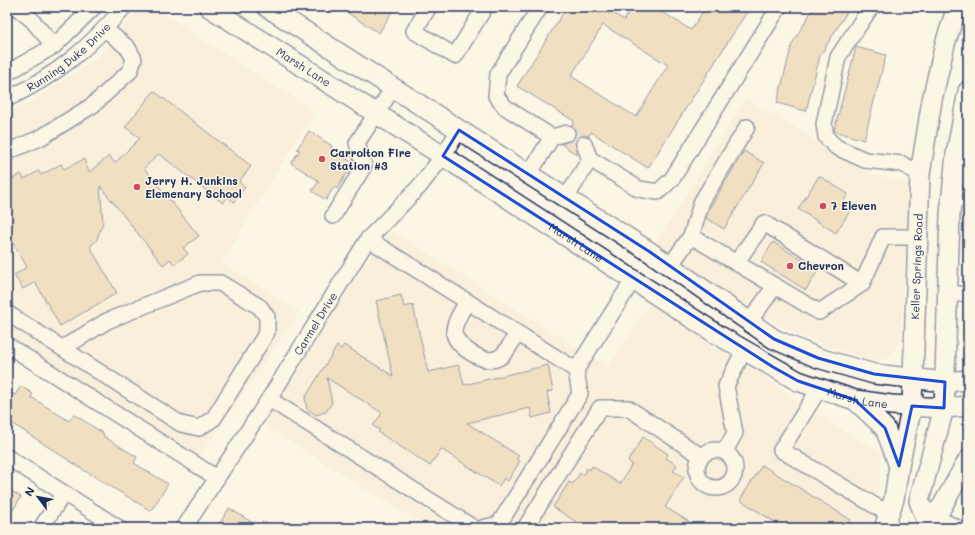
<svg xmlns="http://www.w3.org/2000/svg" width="975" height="535" viewBox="0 0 975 535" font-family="Mali,sans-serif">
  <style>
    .built { fill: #f5e6ce }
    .building { fill: #e5c397; stroke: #1b2f5e; fill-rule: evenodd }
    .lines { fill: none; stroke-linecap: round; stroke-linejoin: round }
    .minor-tunnel { stroke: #cfcdca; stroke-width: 15; stroke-dasharray: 15 8; stroke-linecap: butt }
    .minor-casing { stroke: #1b2f5e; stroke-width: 18 }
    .major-casing { stroke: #1b2f5e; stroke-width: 22 }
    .path { stroke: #1b2f5e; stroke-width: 2.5; stroke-dasharray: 3 3; stroke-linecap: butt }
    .minor { stroke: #fcf5e5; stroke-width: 15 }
    .major { stroke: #fcf5e5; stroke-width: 19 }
    .marked { fill: none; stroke: #1d4ed8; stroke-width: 3; stroke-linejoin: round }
    .poi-dot { fill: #d1495b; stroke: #fcf5e5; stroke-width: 1.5 }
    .labels { text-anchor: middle; stroke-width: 3; stroke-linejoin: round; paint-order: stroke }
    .street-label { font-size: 11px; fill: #1b2f5e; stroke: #fcf5e5 }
    .poi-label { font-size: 11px; font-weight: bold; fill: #1b2f5e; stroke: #fcf5e5; text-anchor: start }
  </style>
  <rect width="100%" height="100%" fill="#fcf5e5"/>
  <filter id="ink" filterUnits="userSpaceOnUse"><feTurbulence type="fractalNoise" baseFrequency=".025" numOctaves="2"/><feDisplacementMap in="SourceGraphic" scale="8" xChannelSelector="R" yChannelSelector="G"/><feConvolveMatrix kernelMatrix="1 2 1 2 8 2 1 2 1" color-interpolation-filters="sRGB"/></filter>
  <g filter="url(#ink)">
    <g class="built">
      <path d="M140 7H152L314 111 221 262 299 312 198 458 7 339V112L26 105 97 59Z"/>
      <path d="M746 99 874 175 915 185 904 267 901 338 889 358 873 360 856 355 821 344 781 326 737 299 656 244Z"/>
      <path d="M392 231 608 368 650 303 720 352 757 370 797 403 882 453 879 485 870 522 867 528H429L264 425 367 261Z"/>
      <path d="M968 269V361L964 354 961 344Z"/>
    </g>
    <g class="building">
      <path d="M338 7H395L379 33Z"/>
      <path d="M567 7H604L624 20 632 7H654L691 30 706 7H750L648 168 591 132 589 136H581L577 139 575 143 577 155 561 144 574 139 576 131 572 126 574 121 517 86ZM603 25 668 65 636 117 571 76Z"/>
      <path d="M814 7H850L820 56 806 111 777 103 792 44Z"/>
      <path d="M856 47 886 55 864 140 834 131Z"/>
      <path d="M154 91 251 166 239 182 245 187 234 202 228 197 223 203 159 154 144 168 199 236 183 248 188 254 174 265 170 259 163 265 100 186 103 222 97 239 90 247 117 293 60 326 35 282 23 289 14 275 27 267 7 232V182L21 174 24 179 39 171 41 175 61 164 64 169 84 159 89 172 109 156 115 163 140 138 125 127Z"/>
      <path d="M309 131 332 146 331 149 353 163 337 189 334 187 326 200 312 191 319 181 291 163 300 150 297 149Z"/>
      <path d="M744 151 764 163 724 229 706 218 708 211Z"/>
      <path d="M819 176 848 194 842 203 851 209 836 233 798 209Z"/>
      <path d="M773 242 818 270 806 290 761 262Z"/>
      <path d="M401 295 404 307 413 305 428 372 459 365 464 385 548 365 553 391 547 392 551 413 532 418 530 408 467 423 519 456 516 459 520 461 508 481 504 478 499 486 441 449 430 466 378 432 380 430 373 426 382 413 327 378 332 403 326 412 316 415 307 409 305 398 337 346 341 349 344 345 393 376 376 301Z"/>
      <path d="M21 386 33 394 31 397 69 421 74 414 104 434 103 436 137 457 134 463 168 484 151 511 82 469 7 420V390L15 395Z"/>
      <path d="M643 437 668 454 666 458 677 465 673 471 684 477 665 507 699 528H586L553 507 569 482 573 484 580 473 583 475 587 468 590 470 592 466 620 484 632 464 628 461Z"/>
      <path d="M762 465 851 520 846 528H784L740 500Z"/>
      <path d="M7 488 21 497 7 520Z"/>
      <path d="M229 508 261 528H217Z"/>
    </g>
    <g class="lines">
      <path class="minor-tunnel" d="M567 133 584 144"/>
      <defs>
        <g id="minor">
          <path d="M16 7 31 19 54 46"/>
          <path d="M429 7 414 31 455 56 485 7"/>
          <path d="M540 7 498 74 496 96 505 107 552 137 567 133"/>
          <path d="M871 7 838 57 824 124 826 137 836 147 865 160 902 164 920 174"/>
          <path d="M7 73 54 46 94 7"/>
          <path id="s1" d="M7 99C57 75 88 49 124 7"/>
          <path d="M584 144 590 159 639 189 658 192 672 179 779 7"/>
          <path d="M7 152 40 138 93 105 130 71 134 59 128 48 105 29"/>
          <path d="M529 174 552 137"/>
          <path d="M566 198 590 159"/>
          <path d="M951 198 968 199"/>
          <path d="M333 216 364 166 357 143 393 88"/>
          <path d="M691 236 702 201 747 127"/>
          <path d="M368 239 576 370"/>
          <path d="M736 263 764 223 862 284"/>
          <path d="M670 266 691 236 819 312 862 284 883 237H918"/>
          <path d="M948 294H968"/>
          <path d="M467 301C463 310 453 323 454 333 457 347 482 363 496 359 506 356 512 341 517 333"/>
          <path d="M7 313 181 424 199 428 214 418 267 332V317L260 307 220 283H200L107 321 63 348"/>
          <path d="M749 322 775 286"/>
          <path d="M7 345 217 478"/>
          <path d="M819 389 781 450 889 514"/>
          <path d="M269 399 474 528"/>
          <circle cx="716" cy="469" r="19"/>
          <path d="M725 451 735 433 726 386 744 350"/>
          <path d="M7 457 119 528"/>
          <path d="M925 516 943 521 958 528"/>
          <path d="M41 528 64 493"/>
          <path id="s2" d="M184 528 269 399 368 239 419 187 443 156 459 130"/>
          <path d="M482 528 499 524 580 394 576 370 633 280"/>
          <path d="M525 528 600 408H628L701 456"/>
        </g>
        <g id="major">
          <path id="s3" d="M209 7 443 156 718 335 798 381 855 400 891 405 944 408 968 406"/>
          <path d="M267 7 650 252 774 339 818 358 874 374 945 382 968 380"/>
          <path d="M855 400 885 428 899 466"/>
          <path d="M925 516 919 501 944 408 950 214 956 154 968 91"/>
          <path d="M925 516 940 510 968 460"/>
          <path id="s4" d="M884 528 894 499 899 466 912 406 920 174 932 100 945 44 957 7"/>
        </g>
      </defs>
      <use href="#minor" class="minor-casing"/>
      <use href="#major" class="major-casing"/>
      <path class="path" d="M961 424 968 425"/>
      <use href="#minor" class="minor"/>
      <use href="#major" class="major"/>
    </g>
  </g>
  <path d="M0 0H975V535H0ZM459 130 650 252 774 339 818 358 874 374 945 382 944 408 912 406 899 466 885 428 855 400 798 381 773 367 443 156Z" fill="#fcf5e5" fill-opacity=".55" fill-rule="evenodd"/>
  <path class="marked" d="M459 130 650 252 774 339 818 358 874 374 945 382 944 408 912 406 899 466 885 428 855 400 798 381 773 367 443 156Z"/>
  <g class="poi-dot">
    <circle cx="322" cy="159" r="4"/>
    <circle cx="137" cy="187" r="4"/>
    <circle cx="823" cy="206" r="4"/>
    <circle cx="790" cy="266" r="4"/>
  </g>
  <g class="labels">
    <g class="street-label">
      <text dy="4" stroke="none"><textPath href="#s1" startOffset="75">Running Duke Drive</textPath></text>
      <text dy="4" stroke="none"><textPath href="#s3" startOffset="112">Marsh Lane</textPath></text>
      <text dy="4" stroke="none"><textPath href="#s3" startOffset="436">Marsh Lane</textPath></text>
      <text dy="4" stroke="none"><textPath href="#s4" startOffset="265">Keller Springs Road</textPath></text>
      <text dy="4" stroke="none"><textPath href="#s2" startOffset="243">Carmel Drive</textPath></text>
      <text dy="4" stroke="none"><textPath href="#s3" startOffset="760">Marsh Lane</textPath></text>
    </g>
    <g class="poi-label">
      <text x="330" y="157">Carrolton Fire<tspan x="330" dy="13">Station #3</tspan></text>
      <text x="145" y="185">Jerry H. Junkins<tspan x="145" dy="13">Elemenary School</tspan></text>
      <text x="831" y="210">7 Eleven</text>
      <text x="798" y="270">Chevron</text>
    </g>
  </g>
  <rect width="975" height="535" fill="none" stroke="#fcf5e5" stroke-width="24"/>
  <rect x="12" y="12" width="951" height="511" fill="none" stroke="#1b2f5e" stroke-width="1.5" filter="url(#ink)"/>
  <g transform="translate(38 497) rotate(302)" stroke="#fcf5e5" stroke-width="3" paint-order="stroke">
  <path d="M0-3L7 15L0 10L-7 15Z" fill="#1b2f5e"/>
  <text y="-6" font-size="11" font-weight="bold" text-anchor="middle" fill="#1b2f5e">N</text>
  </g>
</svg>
